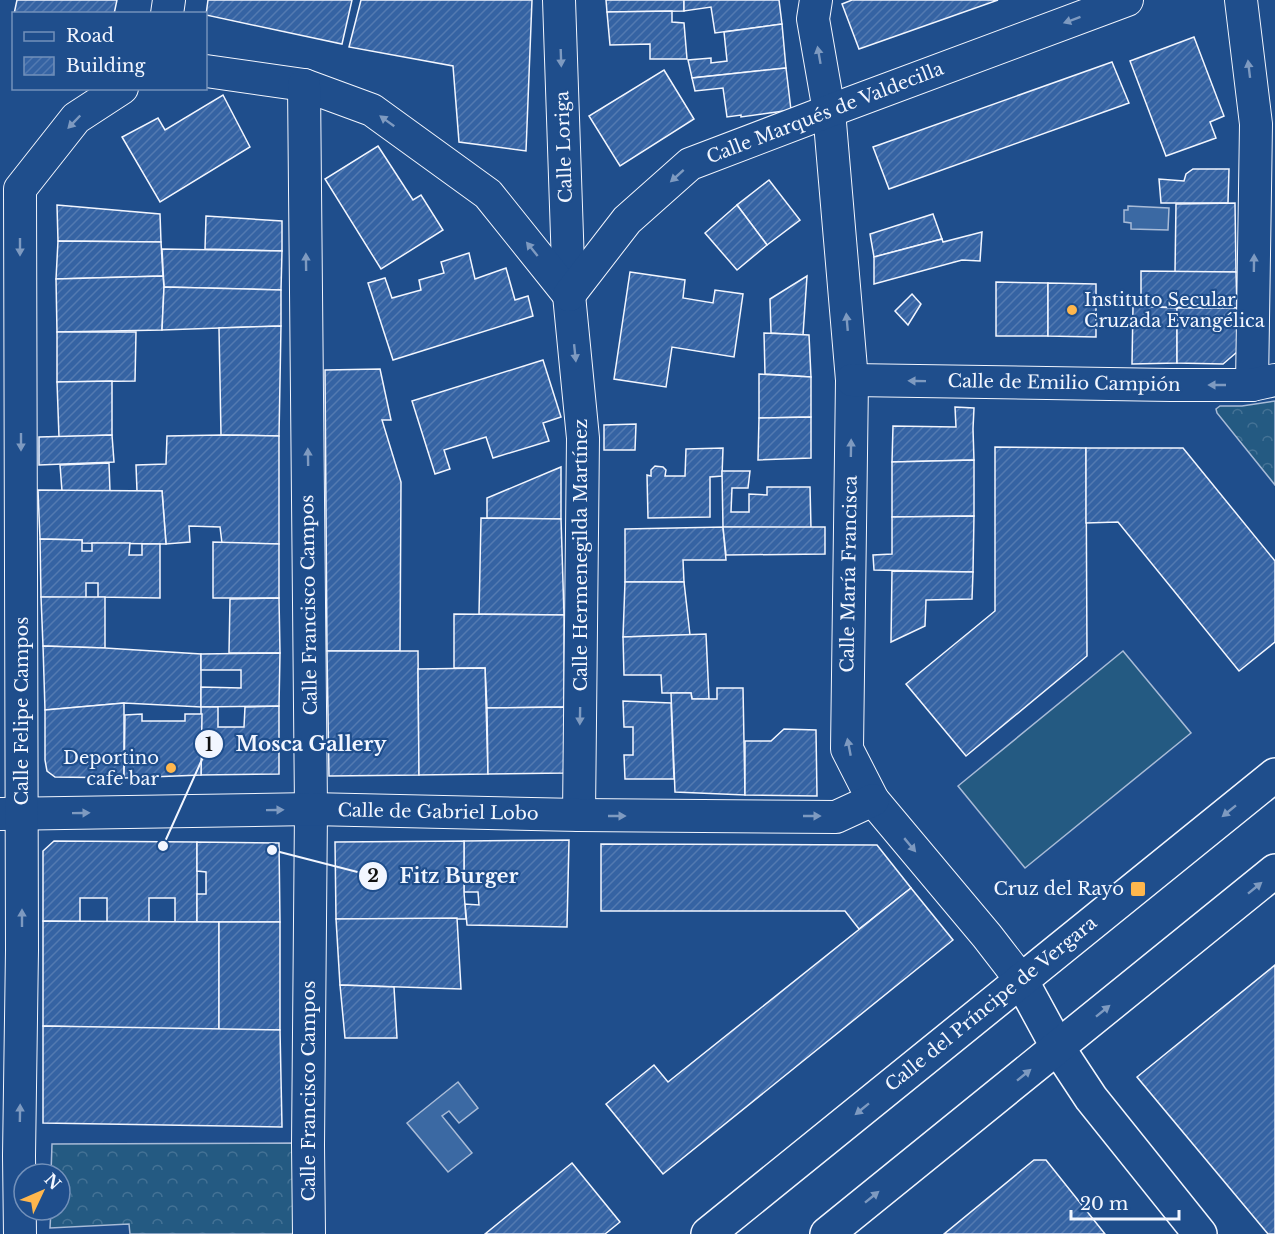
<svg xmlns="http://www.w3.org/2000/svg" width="1275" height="1234" viewBox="0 0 1275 1234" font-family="'Libre Baskerville',serif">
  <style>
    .forest { fill: url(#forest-crowns); stroke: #a8bbd7; stroke-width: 1.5 }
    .garden { fill: #245a82; stroke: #a8bbd7; stroke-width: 1.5 }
    .water { fill: #3b69a3; stroke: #a8bbd7; stroke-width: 1.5 }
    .building { fill: url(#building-hatch); stroke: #f2f6ff; stroke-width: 1.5 }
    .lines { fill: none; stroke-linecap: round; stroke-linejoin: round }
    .street-casing { stroke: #f2f6ff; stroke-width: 34 }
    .secondary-casing { stroke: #f2f6ff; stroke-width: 36 }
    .street { stroke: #1f4e8c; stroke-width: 32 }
    .secondary { stroke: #1f4e8c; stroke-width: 33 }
    .oneway { fill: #7e9ac0 }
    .poi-dot { fill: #ffb74d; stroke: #1f4e8c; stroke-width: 2 }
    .labels { text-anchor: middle; stroke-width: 4.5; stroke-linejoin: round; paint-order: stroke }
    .street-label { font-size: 18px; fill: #f2f6ff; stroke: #1f4e8c }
    .poi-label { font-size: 18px; fill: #f2f6ff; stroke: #1f4e8c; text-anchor: end }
    .leader { fill: none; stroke: #f2f6ff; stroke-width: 2 }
    .callout-dot { fill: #f2f6ff; stroke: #1f4e8c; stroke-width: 2 }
    .mark-label { font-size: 18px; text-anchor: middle; font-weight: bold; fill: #111 }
    .callout-label { font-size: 20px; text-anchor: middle; font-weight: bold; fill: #f2f6ff; stroke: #1f4e8c; stroke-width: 4.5; stroke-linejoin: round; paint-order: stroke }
  </style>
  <defs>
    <pattern id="forest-crowns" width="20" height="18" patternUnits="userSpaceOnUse" patternTransform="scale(1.5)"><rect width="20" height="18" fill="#245a82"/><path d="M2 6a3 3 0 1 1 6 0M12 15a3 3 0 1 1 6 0" fill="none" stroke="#447295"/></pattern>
    <pattern id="building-hatch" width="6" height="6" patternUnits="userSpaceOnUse" patternTransform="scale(1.5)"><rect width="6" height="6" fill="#3563a3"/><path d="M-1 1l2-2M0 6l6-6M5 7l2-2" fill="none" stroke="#537ab1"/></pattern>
  </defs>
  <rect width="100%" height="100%" fill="#1f4e8c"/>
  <g class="forest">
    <path d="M1275 401V485L1217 413 1216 409 1220 406H1242Z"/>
    <path d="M293 1143 294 1234H130L129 1224 50 1228 51 1210H60V1174H51L52 1144Z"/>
  </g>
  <path class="garden" d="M1123 651 1191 733 1025 868 958 786Z"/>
  <g class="water">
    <path d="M1128 206 1169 208 1168 230 1131 229V223L1124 222V210H1128Z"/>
    <path d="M458 1082 478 1108 459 1123 449 1111 442 1116 472 1153 448 1172 407 1123Z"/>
  </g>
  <g class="building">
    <path d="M17 0H117L114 14H14Z"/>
    <path d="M208 0H352L342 44 206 15Z"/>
    <path d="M361 0H532L526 151 459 142 453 66 349 47Z"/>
    <path d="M606 0H684V11L607 12Z"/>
    <path d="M684 0H779L782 24 715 33 711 7 684 11Z"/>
    <path d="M852 0H998L859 49 842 4Z"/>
    <path d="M672 11V22L684 23 687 59H650V44L610 45 607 12Z"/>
    <path d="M782 24 786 68 692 78 688 60 711 58V63L727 61 724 32Z"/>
    <path d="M1194 37 1224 116 1210 122 1216 138 1166 156 1130 61Z"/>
    <path d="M1112 62 1129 103 889 189 873 147Z"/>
    <path d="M786 68 791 110 741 117V115L727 117 723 88 695 91 692 78Z"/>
    <path d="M664 70 694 119 620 166 589 116Z"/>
    <path d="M223 95 250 147 160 202 122 137 158 118 165 130Z"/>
    <path d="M378 146 413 200 421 195 443 230 381 269 325 179Z"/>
    <path d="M1193 169H1229L1228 203H1161L1159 179 1184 181 1186 174Z"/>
    <path d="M769 180 800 220 767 245 737 205Z"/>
    <path d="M1235 203 1236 272H1175L1176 204Z"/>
    <path d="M57 205 160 214 161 242 58 241Z"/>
    <path d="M737 205 767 245 737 270 705 233Z"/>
    <path d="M933 214 942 239 874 257 870 234Z"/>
    <path d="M206 216 282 221V251L205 249Z"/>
    <path d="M982 232 980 261 962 260 874 284V257L942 239 943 242Z"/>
    <path d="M58 241 161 242 163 276 56 279Z"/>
    <path d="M162 249 282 251 281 290 164 287Z"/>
    <path d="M469 253 475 279 506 268 515 300 528 296 533 316 393 360 368 283 385 278 392 298 421 290 419 280 444 273 441 262Z"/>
    <path d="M1141 271 1236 272 1237 308 1141 307Z"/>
    <path d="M630 272 685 280 683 298 713 303 715 290 743 294 734 357 672 347 666 387 614 379Z"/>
    <path d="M163 276 164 287 162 330 57 332 56 279Z"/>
    <path d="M807 276 803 335 771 333 770 299Z"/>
    <path d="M996 282 1048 283V336H996Z"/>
    <path d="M1048 283 1096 284V337L1048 336Z"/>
    <path d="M164 287 281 290V326L162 330Z"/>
    <path d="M912 294 921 304 908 325 895 311Z"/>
    <path d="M1133 306 1177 308V363L1132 364Z"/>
    <path d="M1177 308H1237V352L1223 364 1177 363Z"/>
    <path d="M281 326 279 436 221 435 219 328Z"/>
    <path d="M57 332H136L135 381 57 382Z"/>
    <path d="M764 333 809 335 811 377 765 374Z"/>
    <path d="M543 360 561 417 543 423 549 441 493 458 486 437 444 450 450 469 435 474 412 401Z"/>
    <path d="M380 369 391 420H382L401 482 400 651H327L325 370Z"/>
    <path d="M759 374 811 377V417L759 418Z"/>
    <path d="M112 381V435L59 437 57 382Z"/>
    <path d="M955 407 974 408 973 429 974 460 892 462 893 426 956 427Z"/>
    <path d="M811 417V458L758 460 759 418Z"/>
    <path d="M636 424 635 450H604V425Z"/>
    <path d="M112 435 114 462 39 465V437Z"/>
    <path d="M221 435 279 436V544L222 543 220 527 189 526 190 542 166 544 162 491H137L136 465 166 464 167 436Z"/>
    <path d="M995 447 1086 448 1087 656 966 756 906 684 995 611Z"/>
    <path d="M723 448 722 476 710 477V517L648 518 647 475 651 476V470L655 466 663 467 666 470 665 476H685L686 449Z"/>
    <path d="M1086 448H1183L1275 561V642L1239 671 1118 522 1086 523Z"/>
    <path d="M974 460V516L892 517V462Z"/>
    <path d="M109 463 110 491H62L60 465Z"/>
    <path d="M561 467V519L487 518V498Z"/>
    <path d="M722 471H750L748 488H732L731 512H749V494L767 495V487H810L811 528 723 527Z"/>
    <path d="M38 490 162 491 166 544 82 543V540L40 539Z"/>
    <path d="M974 516 973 572 874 570 873 555 892 554V517Z"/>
    <path d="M481 518 561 519 564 615 479 614Z"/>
    <path d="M723 527 726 560H683L684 582H625V529Z"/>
    <path d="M723 527H825V554L726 555Z"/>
    <path d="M40 539 82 540V551H92V543H130L129 555H142V544H160V598L98 597V583H86V598L41 597Z"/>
    <path d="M213 542 279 544V598H213Z"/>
    <path d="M892 571 973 572 972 599 926 600 925 626 891 642Z"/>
    <path d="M625 582H684L690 635 623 637Z"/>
    <path d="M41 597H105V648L43 646Z"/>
    <path d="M279 598 280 653H229L230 599Z"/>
    <path d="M454 614 564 615V707L487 708 485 668H454Z"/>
    <path d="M706 634 709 699H692L691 693H662L661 675H624L623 637Z"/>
    <path d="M43 646 105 648 201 654V707L124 703 45 710Z"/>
    <path d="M327 651H418L419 775 329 776Z"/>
    <path d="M280 653 279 706 201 707V687L241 688V670H201V654Z"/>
    <path d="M485 668 488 774 419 775 418 669Z"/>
    <path d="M717 688H743L745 795 675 792 671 693H691L692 699H717Z"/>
    <path d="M623 701 671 703 674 779H625L624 755H633V727H624Z"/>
    <path d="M124 703V778L55 777 47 771 45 760V710Z"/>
    <path d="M279 706V774L201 775V707H218V727H244L245 707Z"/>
    <path d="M564 707 565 773 488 774 487 708Z"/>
    <path d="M142 714V721H185V714H202L201 775 124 778 125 715Z"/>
    <path d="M784 729 816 730 817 796 745 795V741H771Z"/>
    <path d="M569 840 567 927 467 925 465 904 479 905 478 892H464V841Z"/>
    <path d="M54 841 197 842V922H175V898H149V922H107V898H80V922L43 921V851Z"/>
    <path d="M464 841V892L466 919H336L335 842Z"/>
    <path d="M197 842 279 843 280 922H197V894H206V872L197 871Z"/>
    <path d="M601 844 877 845 911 888 859 929 845 911H601Z"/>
    <path d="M911 888 953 940 663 1174 606 1104 654 1065 668 1082Z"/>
    <path d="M457 918 461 989 340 985 336 919Z"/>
    <path d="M43 921 219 922V1030L43 1026Z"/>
    <rect x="219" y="922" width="61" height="108"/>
    <path d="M1275 965V1234H1268L1137 1077Z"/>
    <path d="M340 985 394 987 397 1038H345Z"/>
    <path d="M43 1026 280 1030 282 1127 43 1123Z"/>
    <path d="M1034 1160H1046L1105 1234H944Z"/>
    <path d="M572 1163 620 1222 605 1234H485Z"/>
  </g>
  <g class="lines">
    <defs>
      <g id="street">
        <path d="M559 0 569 295 583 438 579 815"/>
        <path d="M816 0 813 19 829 111 852 380 847 749 873 800 987 936 1021 980"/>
        <path d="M1241 0 1256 124 1252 385"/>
        <path d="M167 14 169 0"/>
        <path d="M206 71 304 85 372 110 488 194 569 295"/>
        <path d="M304 85 311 809 308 1145 309 1234"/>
        <path d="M569 295 627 220 690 164 829 111 1127 0"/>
        <path d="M852 380 1171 385H1252L1275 380"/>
        <path d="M1 814 311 809 579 815 836 817 873 800"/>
        <path d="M20 1234 19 1156 22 950 20 189 76 118 122 88"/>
      </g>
      <g id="secondary">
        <path d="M1021 980 1058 1048 1091 1098 1200 1234"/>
        <path d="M708 1234 1275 775"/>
        <path d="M827 1234 1275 871"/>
      </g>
    </defs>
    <use href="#street" class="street-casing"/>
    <use href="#secondary" class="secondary-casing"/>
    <use href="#street" class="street"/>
    <use href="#secondary" class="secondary"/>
  </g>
  <defs><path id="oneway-solid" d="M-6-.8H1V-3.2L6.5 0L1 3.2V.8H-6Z" transform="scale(1.5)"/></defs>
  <g class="oneway">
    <use href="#oneway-solid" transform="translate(1072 20) rotate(160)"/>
    <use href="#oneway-solid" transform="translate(819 55) rotate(-100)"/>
    <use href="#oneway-solid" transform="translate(561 58) rotate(88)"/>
    <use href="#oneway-solid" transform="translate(1249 69) rotate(-97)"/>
    <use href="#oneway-solid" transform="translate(387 121) rotate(-144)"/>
    <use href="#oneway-solid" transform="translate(74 122) rotate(134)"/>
    <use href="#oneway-solid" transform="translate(677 176) rotate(138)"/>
    <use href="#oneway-solid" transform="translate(20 247) rotate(90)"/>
    <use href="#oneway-solid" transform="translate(532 249) rotate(-129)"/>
    <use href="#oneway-solid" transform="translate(306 262) rotate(-91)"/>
    <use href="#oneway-solid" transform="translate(1254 263) rotate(-89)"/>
    <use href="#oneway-solid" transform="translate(847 322) rotate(-95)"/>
    <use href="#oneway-solid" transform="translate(575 353) rotate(84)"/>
    <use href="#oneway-solid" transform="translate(917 381) rotate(-179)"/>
    <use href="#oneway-solid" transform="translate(1217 385) rotate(180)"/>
    <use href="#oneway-solid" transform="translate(21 442) rotate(90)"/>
    <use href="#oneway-solid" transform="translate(851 448) rotate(-89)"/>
    <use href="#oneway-solid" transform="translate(308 457) rotate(-91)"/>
    <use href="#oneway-solid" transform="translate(580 716) rotate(91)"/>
    <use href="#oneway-solid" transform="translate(849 747) rotate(-101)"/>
    <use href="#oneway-solid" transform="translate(275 810) rotate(-1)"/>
    <use href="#oneway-solid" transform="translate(1229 811) rotate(141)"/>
    <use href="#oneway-solid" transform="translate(81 813) rotate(-1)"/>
    <use href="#oneway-solid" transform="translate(617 816)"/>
    <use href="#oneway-solid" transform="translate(812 816)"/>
    <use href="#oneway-solid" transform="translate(910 845) rotate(50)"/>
    <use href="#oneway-solid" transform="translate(1255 888) rotate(-39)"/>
    <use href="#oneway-solid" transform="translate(22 918) rotate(-90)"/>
    <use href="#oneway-solid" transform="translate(1103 1011) rotate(-39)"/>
    <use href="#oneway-solid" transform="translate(1024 1075) rotate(-39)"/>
    <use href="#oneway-solid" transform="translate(862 1109) rotate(141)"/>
    <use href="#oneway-solid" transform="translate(20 1113) rotate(-89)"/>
    <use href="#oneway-solid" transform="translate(872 1197) rotate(-39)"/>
  </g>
  <g class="poi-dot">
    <circle cx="1072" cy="310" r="6"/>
    <circle cx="171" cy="768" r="6"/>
    <rect x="1130" y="881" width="16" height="16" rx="3"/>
  </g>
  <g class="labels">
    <g class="street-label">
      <text transform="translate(825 113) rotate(-21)" y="6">Calle Marqués de Valdecilla</text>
      <text transform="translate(564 147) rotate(-92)" y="6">Calle Loriga</text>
      <text transform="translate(1064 383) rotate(1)" y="6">Calle de Emilio Campión</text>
      <text transform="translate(581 555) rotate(-90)" y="6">Calle Hermenegilda Martínez</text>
      <text transform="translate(849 574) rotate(-89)" y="6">Calle María Francisca</text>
      <text transform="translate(309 605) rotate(-91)" y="6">Calle Francisco Campos</text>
      <text transform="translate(22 711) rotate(-90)" y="6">Calle Felipe Campos</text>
      <text transform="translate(438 812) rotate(1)" y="6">Calle de Gabriel Lobo</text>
      <text transform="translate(991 1004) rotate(-39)" y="6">Calle del Príncipe de Vergara</text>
      <text transform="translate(309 1091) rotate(-90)" y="6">Calle Francisco Campos</text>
    </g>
    <g class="poi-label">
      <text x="1084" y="306" text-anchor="start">Instituto Secular<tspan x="1084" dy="21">Cruzada Evangélica</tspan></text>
      <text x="159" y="764">Deportino<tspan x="159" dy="21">cafe bar</tspan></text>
      <text x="1124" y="895">Cruz del Rayo</text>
    </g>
  </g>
  <path class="leader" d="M163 846L209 744M272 850L373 876"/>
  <g class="callout-dot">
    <circle cx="163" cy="846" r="6"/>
    <circle cx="272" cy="850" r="6"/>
    <circle cx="209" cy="744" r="15"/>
    <circle cx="373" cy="876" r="15"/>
  </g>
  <g class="mark-label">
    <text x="209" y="751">1</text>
    <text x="373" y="882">2</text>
  </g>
  <g class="callout-label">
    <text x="311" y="751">Mosca Gallery</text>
    <text x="459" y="883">Fitz Burger</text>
  </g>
  <rect x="12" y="12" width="195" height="78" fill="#1f4e8c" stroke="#7391ba" stroke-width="1.5"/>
  <rect x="24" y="32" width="30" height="9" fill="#1f4e8c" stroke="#7391ba" stroke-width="1.5"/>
  <text x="66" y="42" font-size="18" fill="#f2f6ff">Road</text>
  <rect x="24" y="57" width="30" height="18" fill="url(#building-hatch)" stroke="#7391ba" stroke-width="1.5"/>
  <text x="66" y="72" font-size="18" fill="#f2f6ff">Building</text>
  <g transform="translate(42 1192) rotate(46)"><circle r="28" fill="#1f4e8c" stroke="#7391ba" stroke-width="1.5"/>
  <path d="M0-4.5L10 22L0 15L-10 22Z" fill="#ffb74d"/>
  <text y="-9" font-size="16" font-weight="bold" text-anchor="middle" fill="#f2f6ff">N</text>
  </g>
  <path d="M1071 1210v9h108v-9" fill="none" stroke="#f2f6ff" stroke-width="3"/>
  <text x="1080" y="1210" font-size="18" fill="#f2f6ff" stroke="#1f4e8c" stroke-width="4.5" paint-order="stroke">20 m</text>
</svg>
